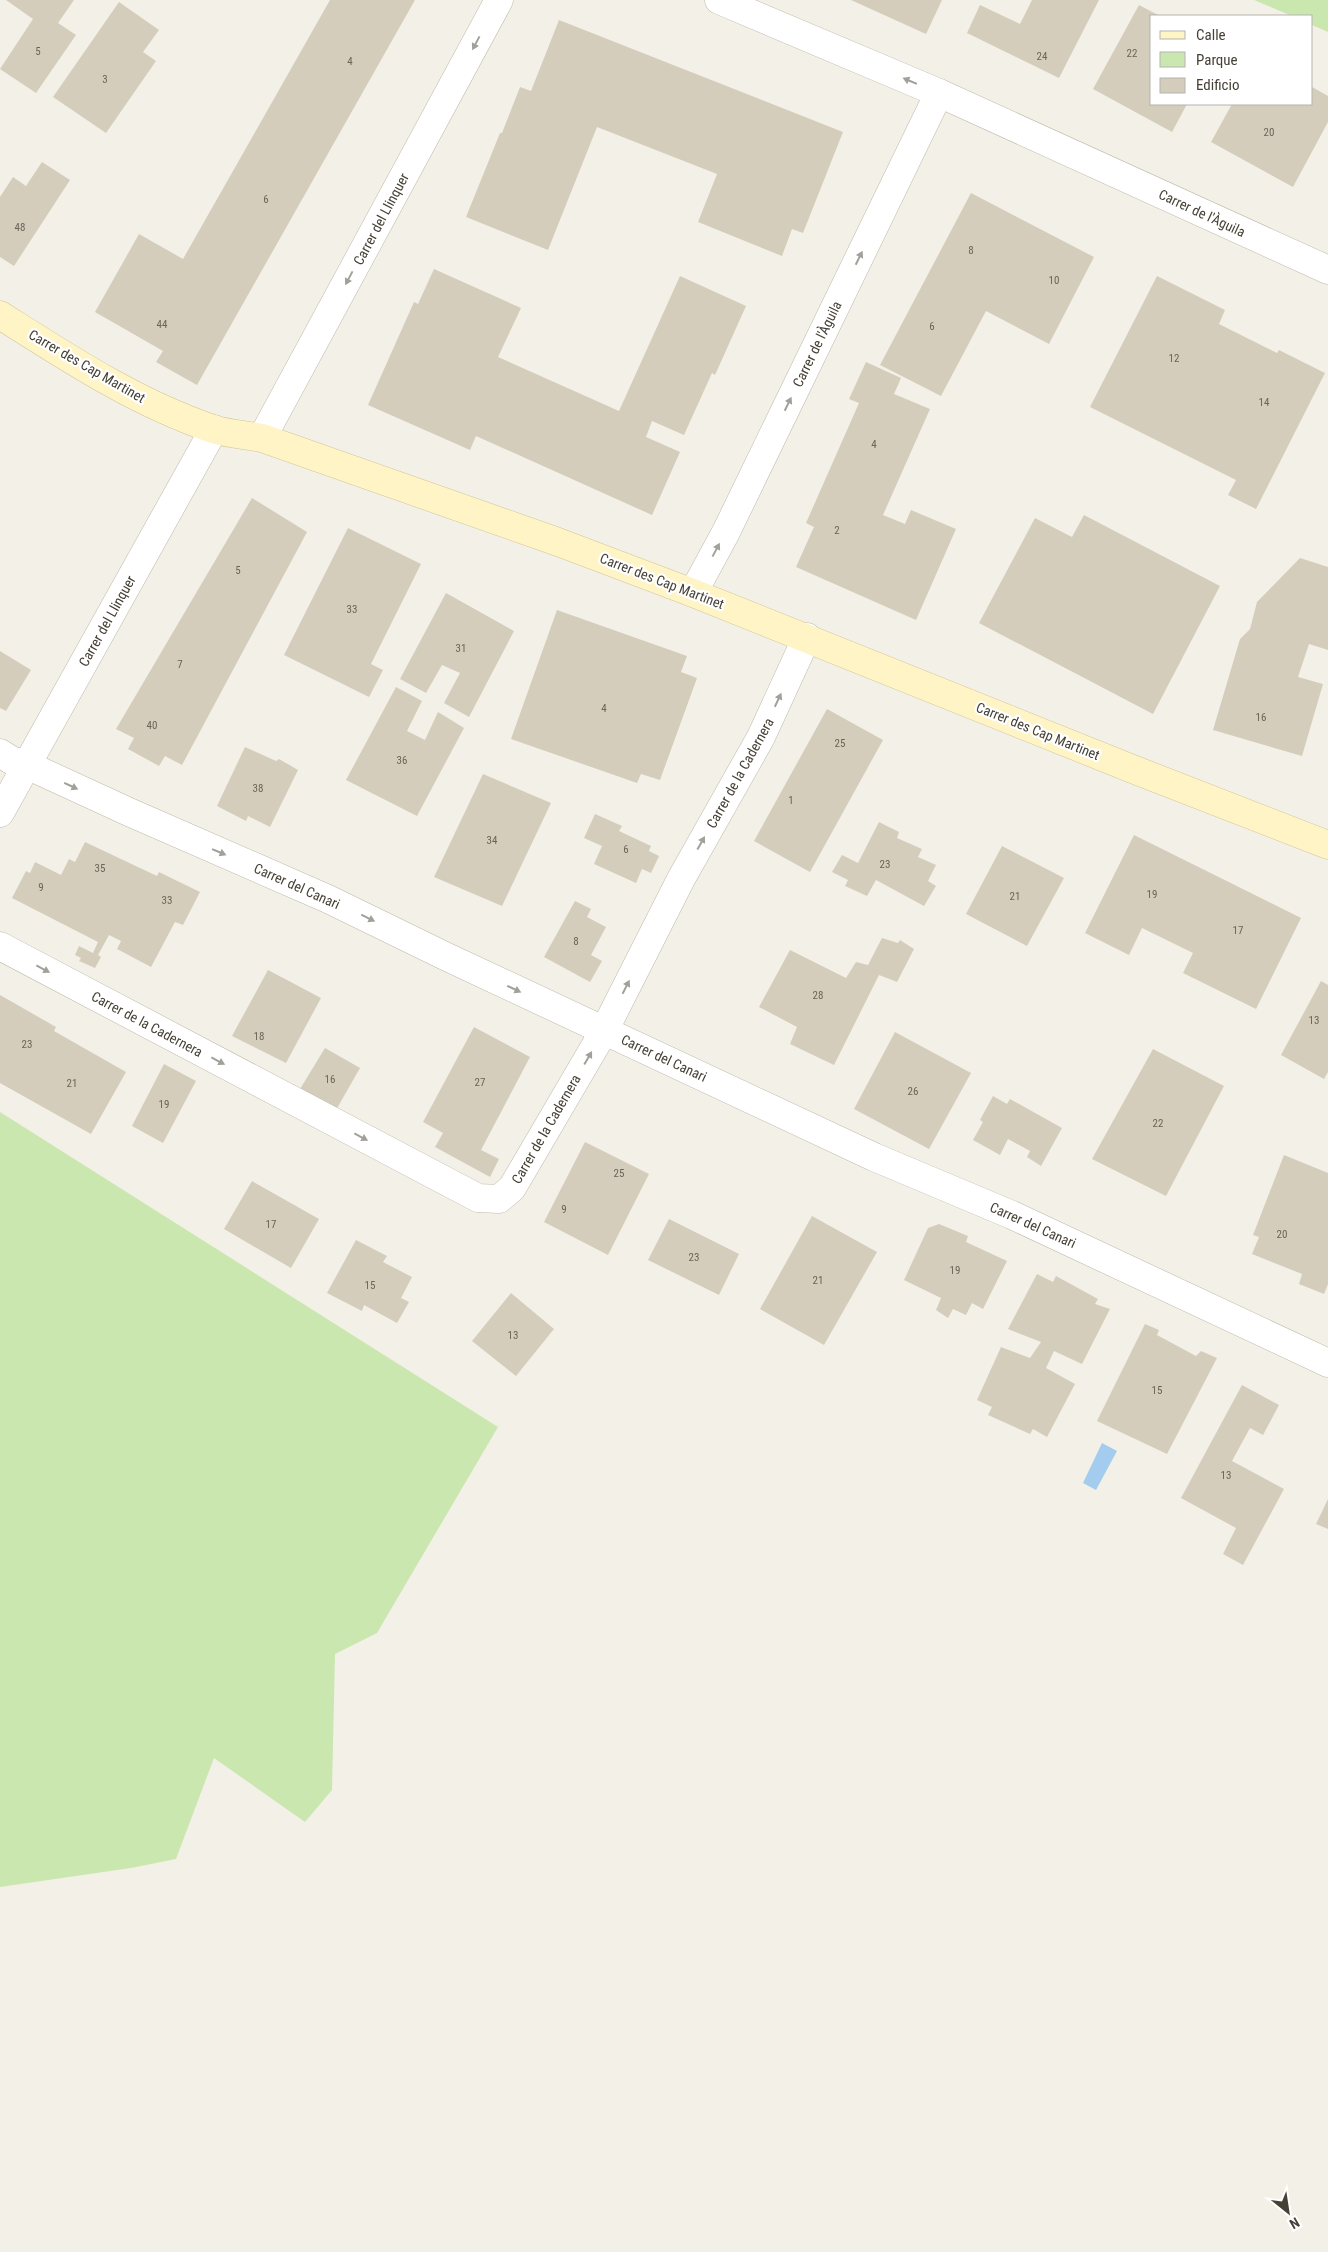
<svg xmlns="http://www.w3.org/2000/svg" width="1328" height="2252" viewBox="0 0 1328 2252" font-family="'Roboto Condensed',sans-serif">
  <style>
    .green { fill: #cbe7b0 }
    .water { fill: #a4ccef }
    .building { fill: #d5cdbc }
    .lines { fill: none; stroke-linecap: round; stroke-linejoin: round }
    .street-casing { stroke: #bfb9aa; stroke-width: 29 }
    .secondary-casing { stroke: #d3c697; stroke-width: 29 }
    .street { stroke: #fff; stroke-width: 28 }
    .secondary { stroke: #fef4c6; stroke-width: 28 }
    .oneway { fill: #a2a09a }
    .labels { text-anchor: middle; stroke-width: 4.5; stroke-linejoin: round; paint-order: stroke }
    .number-label { font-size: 11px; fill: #6a6458 }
    .street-label { font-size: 14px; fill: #464136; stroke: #fff }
  </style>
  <rect width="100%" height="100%" fill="#f3f0e7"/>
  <g class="green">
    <path d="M1254 0H1328V32L1312 25V16H1292Z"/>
    <path d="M0 1112 498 1427 377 1633 335 1654 332 1790 305 1822 214 1758 176 1859 131 1868 0 1887Z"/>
  </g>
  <path class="water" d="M1102 1443 1117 1451 1096 1490 1083 1483Z"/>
  <g class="building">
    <path d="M6 0H74L58 23 76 35 36 93 0 69 33 19Z"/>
    <path d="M330 0H415L197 385 156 362 163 351 95 312 139 234 183 259Z"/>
    <path d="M851 0H942L926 34Z"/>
    <path d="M1032 0H1099L1059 78 967 33 980 5 1020 24Z"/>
    <path d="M119 2 159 30 143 52 156 61 106 133 53 97Z"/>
    <path d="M1139 5 1160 16H1152V104H1187L1172 132 1093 89Z"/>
    <path d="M559 20 843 132 803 233 792 229 782 256 698 222 717 174 597 127 548 250 466 217 500 133H502L520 87 531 91Z"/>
    <path d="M1312 87 1328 96V122L1293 187 1211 142 1232 104H1312Z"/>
    <path d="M42 162 70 180 14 266 0 257V197L13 177 26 186Z"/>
    <path d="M971 193 1094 257 1049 344 986 311 941 396 880 365Z"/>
    <path d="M434 269 521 308 498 357 619 411 680 276 746 306 715 375 712 373 684 435 652 421 646 437 680 452 652 515 476 436 470 450 368 405 414 302 418 304Z"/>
    <path d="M1157 276 1225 310 1219 324 1277 353 1279 350 1325 373 1256 509 1228 495 1236 480 1090 407Z"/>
    <path d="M866 362 901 378 894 394 930 409 883 515 905 524 911 510 956 529 916 620 796 567 814 527 806 523 859 403 849 399Z"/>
    <path d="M252 498 307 532 182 765 165 756 159 766 128 749 134 738 116 729Z"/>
    <path d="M1084 515 1220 586 1153 714 979 623 1035 518 1072 537Z"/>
    <path d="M348 528 421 564 371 664 383 670 369 697 284 655Z"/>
    <path d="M1300 558 1328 567V650L1309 644 1298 677 1323 684 1302 756 1213 730 1240 639 1250 629 1257 602Z"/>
    <path d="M446 593 514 631 469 717 444 703 460 673 442 665 426 693 400 679Z"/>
    <path d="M557 610 687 656 681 672 697 678 660 780 641 774 637 783 511 739Z"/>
    <path d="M0 651 31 670 6 711 0 708Z"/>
    <path d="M396 687 422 701 407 731 425 740 438 712 464 728 417 816 346 780Z"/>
    <path d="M827 709 883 740 810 872 754 841Z"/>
    <path d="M245 747 276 761 279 759 298 770 270 827 248 816 246 821 217 806Z"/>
    <path d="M483 774 551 803 502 906 434 877Z"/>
    <path d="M595 814 622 826 619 831 651 846 649 851 659 856 651 873 642 869 636 883 594 864 602 846 584 838Z"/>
    <path d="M879 822 899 832 897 838 922 849 918 857 936 865 928 881 936 886 924 906 876 880 867 896 845 886 848 880 832 872 842 855 858 863Z"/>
    <path d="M1134 835 1301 918 1256 1009 1183 973 1193 953 1142 928 1129 955 1085 933Z"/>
    <path d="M85 842 157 876 159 872 200 892 183 925 175 922 151 967 117 949 121 941 109 935 98 955 101 957 95 968 79 961 81 958 75 955 79 946 93 953 98 942 12 898 26 871 30 873 35 862 61 875 69 859 75 862Z"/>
    <path d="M1002 846 1064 878 1027 946 966 914Z"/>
    <path d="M575 901 591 909 587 917 606 927 591 955 602 961 590 982 544 957Z"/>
    <path d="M882 938 898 943 900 940 914 949 897 982 879 975 834 1065 790 1044 797 1027 759 1007 790 950 846 978 856 962 868 965Z"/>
    <path d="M268 970 321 998 286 1063 232 1036Z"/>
    <path d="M1321 981 1328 985V1072L1324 1079 1281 1055Z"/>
    <path d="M0 995 56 1027 54 1031 126 1072 91 1134 0 1083Z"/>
    <path d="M474 1027 530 1057 481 1150 499 1159 490 1177 435 1147 443 1133 423 1122Z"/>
    <path d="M895 1032 971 1073 929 1149 854 1109Z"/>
    <path d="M325 1048 360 1068 336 1110 300 1089Z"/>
    <path d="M1153 1049 1224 1086 1166 1196 1092 1159Z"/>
    <path d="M164 1064 196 1081 163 1143 132 1126Z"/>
    <path d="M993 1096 1007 1104 1010 1099 1062 1128 1041 1166 1027 1157 1030 1151 1008 1139 1000 1155 973 1140 983 1122 980 1120Z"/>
    <path d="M585 1142 649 1174 608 1255 544 1222Z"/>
    <path d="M1284 1155 1328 1173V1284L1324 1294 1299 1284 1302 1274 1252 1254 1259 1237 1253 1235Z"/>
    <path d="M252 1181 319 1219 291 1268 224 1229Z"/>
    <path d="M812 1216 877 1252 824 1345 760 1309Z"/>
    <path d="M669 1219 739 1254 719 1295 648 1260Z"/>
    <path d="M939 1224 968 1236 966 1242 1007 1261 983 1309 972 1303 966 1315 953 1309 948 1318 936 1310 941 1298 904 1280 928 1228Z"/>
    <path d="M356 1240 387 1256 383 1262 412 1277 401 1298 409 1302 397 1323 364 1305 362 1311 327 1293Z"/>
    <path d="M1037 1274 1053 1282 1056 1276 1098 1299 1095 1304 1110 1309 1082 1364 1054 1351 1046 1368 1075 1384 1047 1437 1033 1429 1030 1434 988 1415 992 1407 977 1400 1001 1347 1030 1358 1041 1342 1008 1329Z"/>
    <path d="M511 1293 554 1329 516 1376 472 1341Z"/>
    <path d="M1145 1324 1159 1330 1157 1335 1196 1356 1201 1351 1217 1358 1167 1454 1097 1421Z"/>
    <path d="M1242 1385 1279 1405 1263 1435 1250 1428 1232 1461 1284 1489 1243 1565 1223 1554 1236 1528 1181 1498Z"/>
    <path d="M1328 1499V1529L1316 1524Z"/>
  </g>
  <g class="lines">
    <defs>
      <g id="street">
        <path d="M939 93 1328 270"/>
        <path d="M262 438 499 0"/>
        <path d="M693 593 726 532 939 93 719 0"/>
        <path d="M0 753 11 760 27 765 129 812 328 899 447 957 874 1157 1012 1215 1328 1363"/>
        <path d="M0 813 214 429"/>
        <path d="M0 946 478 1198 499 1199 512 1188 604 1031 681 879 761 737 807 637"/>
      </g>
      <path id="secondary" d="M0 315C68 358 136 403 213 429 228 434 246 435 262 438L558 542 693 593 1135 770 1328 845"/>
    </defs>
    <use href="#street" class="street-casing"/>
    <use href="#secondary" class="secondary-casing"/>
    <use href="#street" class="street"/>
    <use href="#secondary" class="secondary"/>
  </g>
  <defs><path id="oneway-solid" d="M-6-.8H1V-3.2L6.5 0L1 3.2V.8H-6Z" transform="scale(1.25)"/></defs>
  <g class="oneway">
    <use href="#oneway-solid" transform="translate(476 43) rotate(118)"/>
    <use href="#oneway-solid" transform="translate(910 81) rotate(-157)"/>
    <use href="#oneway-solid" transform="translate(859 258) rotate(-64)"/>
    <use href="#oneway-solid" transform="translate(349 278) rotate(118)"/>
    <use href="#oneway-solid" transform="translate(788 404) rotate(-64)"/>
    <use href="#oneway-solid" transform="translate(716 550) rotate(-62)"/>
    <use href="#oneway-solid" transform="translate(778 700) rotate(-65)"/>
    <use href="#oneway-solid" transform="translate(71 786) rotate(25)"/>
    <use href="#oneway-solid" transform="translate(701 843) rotate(-61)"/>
    <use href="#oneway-solid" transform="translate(219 852) rotate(23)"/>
    <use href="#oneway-solid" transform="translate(368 918) rotate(26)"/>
    <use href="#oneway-solid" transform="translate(43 969) rotate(28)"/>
    <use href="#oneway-solid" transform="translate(626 987) rotate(-63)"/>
    <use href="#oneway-solid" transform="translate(514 989) rotate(25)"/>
    <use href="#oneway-solid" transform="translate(588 1058) rotate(-60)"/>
    <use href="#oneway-solid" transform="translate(218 1061) rotate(28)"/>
    <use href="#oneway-solid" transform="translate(361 1137) rotate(28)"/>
  </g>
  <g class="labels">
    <g class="number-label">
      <text x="38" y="55">5</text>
      <text x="1132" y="57">22</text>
      <text x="1042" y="60">24</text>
      <text x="350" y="65">4</text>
      <text x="105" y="83">3</text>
      <text x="1269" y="136">20</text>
      <text x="266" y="203">6</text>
      <text x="20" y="231">48</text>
      <text x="971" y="254">8</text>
      <text x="1054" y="284">10</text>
      <text x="162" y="328">44</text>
      <text x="932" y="330">6</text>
      <text x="1174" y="362">12</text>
      <text x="1264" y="406">14</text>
      <text x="874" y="448">4</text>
      <text x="837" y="534">2</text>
      <text x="238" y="574">5</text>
      <text x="352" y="613">33</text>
      <text x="461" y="652">31</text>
      <text x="180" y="668">7</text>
      <text x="604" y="712">4</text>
      <text x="1261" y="721">16</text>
      <text x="152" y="729">40</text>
      <text x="840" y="747">25</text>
      <text x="402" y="764">36</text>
      <text x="258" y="792">38</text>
      <text x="791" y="804">1</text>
      <text x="492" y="844">34</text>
      <text x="626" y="853">6</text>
      <text x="885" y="868">23</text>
      <text x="100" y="872">35</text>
      <text x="41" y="891">9</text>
      <text x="1152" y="898">19</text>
      <text x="1015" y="900">21</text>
      <text x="167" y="904">33</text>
      <text x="1238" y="934">17</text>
      <text x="576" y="945">8</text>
      <text x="818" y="999">28</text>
      <text x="1314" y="1024">13</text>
      <text x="259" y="1040">18</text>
      <text x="27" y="1048">23</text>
      <text x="330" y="1083">16</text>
      <text x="480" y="1086">27</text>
      <text x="72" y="1087">21</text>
      <text x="913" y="1095">26</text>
      <text x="164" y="1108">19</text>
      <text x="1158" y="1127">22</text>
      <text x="619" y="1177">25</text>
      <text x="564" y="1213">9</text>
      <text x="271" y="1228">17</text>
      <text x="1282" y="1238">20</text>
      <text x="694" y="1261">23</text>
      <text x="955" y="1274">19</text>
      <text x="818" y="1284">21</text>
      <text x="370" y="1289">15</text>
      <text x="513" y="1339">13</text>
      <text x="1157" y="1394">15</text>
      <text x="1226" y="1479">13</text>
    </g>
    <g class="street-label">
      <text transform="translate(1202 213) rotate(25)" y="5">Carrer de l'Àguila</text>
      <text transform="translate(381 219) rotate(-62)" y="5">Carrer del Llinquer</text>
      <text transform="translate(817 344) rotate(-64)" y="5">Carrer de l'Àguila</text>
      <text transform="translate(87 366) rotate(30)" y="5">Carrer des Cap Martinet</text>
      <text transform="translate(662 581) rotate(21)" y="5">Carrer des Cap Martinet</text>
      <text transform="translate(107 621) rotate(-61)" y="5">Carrer del Llinquer</text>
      <text transform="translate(1038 731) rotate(22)" y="5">Carrer des Cap Martinet</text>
      <text transform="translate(740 773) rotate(-61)" y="5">Carrer de la Cadernera</text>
      <text transform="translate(297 886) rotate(24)" y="5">Carrer del Canari</text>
      <text transform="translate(147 1024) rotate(28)" y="5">Carrer de la Cadernera</text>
      <text transform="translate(664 1058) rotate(25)" y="5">Carrer del Canari</text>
      <text transform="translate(546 1129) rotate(-60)" y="5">Carrer de la Cadernera</text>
      <text transform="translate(1033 1225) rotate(24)" y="5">Carrer del Canari</text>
    </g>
  </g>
  <rect x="1150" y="15" width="162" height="90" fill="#ffffff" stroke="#b5b3af"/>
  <rect x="1160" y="31" width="25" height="8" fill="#fef4c6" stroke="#b5b3af"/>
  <text x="1196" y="40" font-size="15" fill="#464136">Calle</text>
  <rect x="1160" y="52" width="25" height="15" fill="#cbe7b0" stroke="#b5b3af"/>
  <text x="1196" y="65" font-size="15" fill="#464136">Parque</text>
  <rect x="1160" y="78" width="25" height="15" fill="#d5cdbc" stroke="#b5b3af"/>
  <text x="1196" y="90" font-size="15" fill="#464136">Edificio</text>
  <g transform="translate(1288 2212) rotate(150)" stroke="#ffffff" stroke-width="4" paint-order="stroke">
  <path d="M0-4L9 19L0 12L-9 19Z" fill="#464136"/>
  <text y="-8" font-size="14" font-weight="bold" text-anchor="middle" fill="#464136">N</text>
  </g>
</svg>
